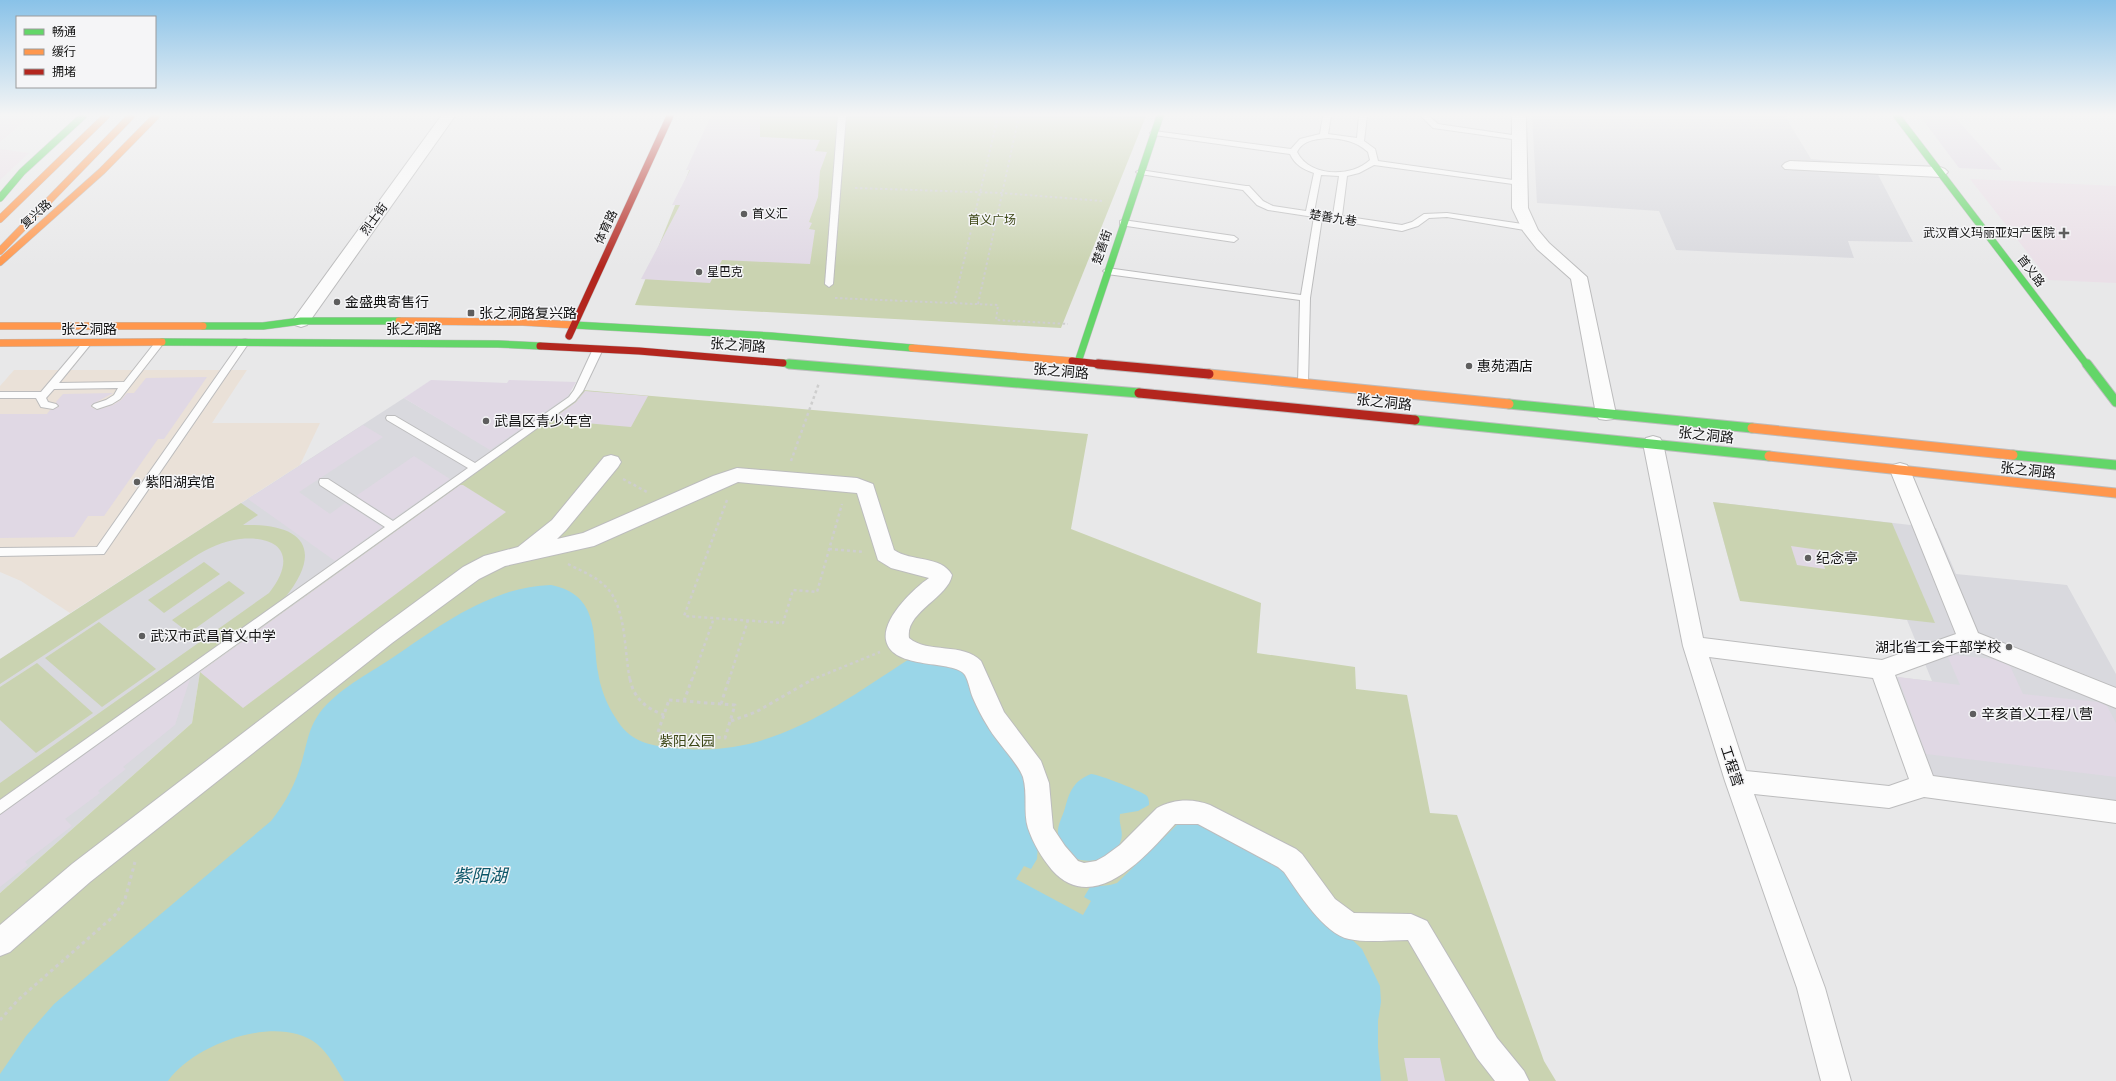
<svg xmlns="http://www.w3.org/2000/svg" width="2116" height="1081" viewBox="0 0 2116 1081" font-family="'Fira Sans','Noto Sans SC',sans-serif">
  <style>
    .commercial { fill: #eae1d8 }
    .built { fill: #d9d9de }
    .medical { fill: #eadfe7 }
    .green { fill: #cad3b1 }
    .water { fill: #9ad6e8 }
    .building { fill: #e0d8e4 }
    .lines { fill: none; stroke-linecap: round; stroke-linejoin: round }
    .lane-casing { stroke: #bcbcbd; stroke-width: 2 }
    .street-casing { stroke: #bcbcbd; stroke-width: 2 }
    .fast-far1-casing { stroke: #bcbcbd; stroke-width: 8 }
    .fast-casing { stroke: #bcbcbd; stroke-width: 11 }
    .slow-far1-casing { stroke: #bcbcbd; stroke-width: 8 }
    .slow-casing { stroke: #bcbcbd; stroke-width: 11 }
    .jam-far1-casing { stroke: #bcbcbd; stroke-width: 8 }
    .jam-casing { stroke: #bcbcbd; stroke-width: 11 }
    .path-far2 { stroke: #cecece; stroke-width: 2; stroke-dasharray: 2.5 2.5; stroke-linecap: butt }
    .path-far1 { stroke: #cecece; stroke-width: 2.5; stroke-dasharray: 3 3; stroke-linecap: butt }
    .path { stroke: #cecece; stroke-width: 3; stroke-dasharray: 3.5 3.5; stroke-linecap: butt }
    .lane { fill: #fcfcfc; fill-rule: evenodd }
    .street { fill: #fcfcfc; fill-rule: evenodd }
    .fast-far1 { stroke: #63d668; stroke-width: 7 }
    .fast { stroke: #63d668; stroke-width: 9 }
    .slow-far1 { stroke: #ff974d; stroke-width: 7 }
    .slow { stroke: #ff974d; stroke-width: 9 }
    .jam-far1 { stroke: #b3261e; stroke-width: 7 }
    .jam { stroke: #b3261e; stroke-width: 9 }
    .poi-dot { fill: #5e5e5e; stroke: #f5f5f7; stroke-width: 1.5 }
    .labels { text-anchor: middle; stroke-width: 3; stroke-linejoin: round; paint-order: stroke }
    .far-street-label { font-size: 12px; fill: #131313; stroke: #f5f5f7 }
    .far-poi-label { font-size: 12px; fill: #131313; stroke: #f5f5f7; text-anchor: start }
    .far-park-label { font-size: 12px; fill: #3c4716; stroke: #f5f5f7 }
    .poi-label { font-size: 14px; fill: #131313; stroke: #f5f5f7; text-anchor: start }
    .street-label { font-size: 14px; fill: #131313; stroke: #f5f5f7 }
    .park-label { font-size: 14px; fill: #3c4716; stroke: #f5f5f7 }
    .near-water-label { font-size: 18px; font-style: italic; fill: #0d5769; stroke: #f5f5f7 }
  </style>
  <rect width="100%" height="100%" fill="#e8e8e9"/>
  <path class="commercial" d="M14 370H247L212 423H320L300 465 70 613 21 581 0 572V386Z"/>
  <g class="built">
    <path d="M1532 116H1785L1811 159 1873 165 1913 242 1848 241 1854 258 1676 250 1659 211 1537 203Z"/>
    <path d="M577 382H587L578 399 200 672 192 723 0 893V659L404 398 490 449 573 391Z"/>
    <path d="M1713 502 1936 528 1956 574 2067 585 2116 674V823L1935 799 1887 676 1932 681 1907 620 1739 598Z"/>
  </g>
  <g class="medical">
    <path d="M0 116H31L0 142Z"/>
    <path d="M0 149 29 153 0 180Z"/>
    <path d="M1970 179 2116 186V283L2049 280Z"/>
  </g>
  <g class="green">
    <path d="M711 116H1146L1061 328 635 305Z"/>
    <path d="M583 390 1088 434 1071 529 1261 603 1257 653 1355 667 1356 689 1407 695 1430 813 1457 815 1544 1061 1556 1081H0V893L192 723 200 672 578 399Z"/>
    <path d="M1713 502 1892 523 1935 623 1740 601Z"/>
    <path d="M241 503 258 515 243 525C303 523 325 549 284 599L0 802V783L269 593C296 559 284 535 240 539 223 541 208 548 194 557L0 684V659Z"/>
    <path d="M204 562 220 574 164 613 148 600Z"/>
    <path d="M229 581 245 593 189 633 172 620Z"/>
    <path d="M99 622 156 669 102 707 45 658Z"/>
    <path d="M37 663 93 713 36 753 0 720V687Z"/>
  </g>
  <g class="water">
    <path d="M551 585C600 595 592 635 598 672 600 687 607 705 615 717 630 742 647 745 674 748 771 759 834 707 911 658L966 671 983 720 1020 768 1026 784 1028 828 1038 845 1037 859 1031 869 1024 866 1016 879 1083 915 1091 901 1084 897 1090 887 1110 885 1117 883 1179 823 1219 827 1288 871 1313 913 1347 935 1362 949 1380 986 1381 1002 1378 1021V1047L1381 1081H344C336 1068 329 1054 317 1044 278 1013 194 1044 168 1081H0V1074L26 1036 54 1004 271 821C287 801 297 781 303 757 307 742 309 729 317 717 332 693 363 677 386 662 421 639 457 611 498 596 515 589 533 586 551 585Z"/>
    <path d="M1091 774C1098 774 1144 792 1147 796 1149 799 1149 802 1149 805L1138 811 1120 814C1118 825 1125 832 1120 843 1114 858 1089 865 1075 858 1071 856 1068 851 1065 847 1062 843 1059 839 1058 834 1057 825 1063 816 1065 808 1070 790 1074 781 1091 774Z"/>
  </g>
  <g class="building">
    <path d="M711 116H760V137L820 140 815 151 827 152 820 171 818 197 809 222 812 223 809 229 815 230 810 264 722 260 710 283 641 279 680 205H672L690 170H686Z"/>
    <path d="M1920 116H1954L2002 170 1959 168Z"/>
    <path d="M207 377 164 439H158L104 516H88L74 537 0 538V414H47L50 410 59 407 56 402 63 394 113 393 91 405V407L97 410 113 405 121 400 127 393H134L146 378Z"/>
    <path d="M431 380 507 383 509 380 576 382 568 396 490 450 404 398Z"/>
    <path d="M585 391 648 396 631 427 551 420 576 402Z"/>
    <path d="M363 425 383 437 299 492 330 514 345 503 382 527 335 561 248 499Z"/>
    <path d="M414 456 450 479 393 519 356 496Z"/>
    <path d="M460 485H463L506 512 243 708 200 672Z"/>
    <path d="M1791 546 1819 550 1825 569 1797 565Z"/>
    <path d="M1954 655 1993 659 2010 666 2023 694 2098 702 2107 706 2116 723V777L1926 754 1898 677 1960 685 1948 657Z"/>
    <path d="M190 679 175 725 123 767 126 769 98 791 100 793 65 819 72 826 25 862 28 865 0 887V815Z"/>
    <path d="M1404 1058H1440L1445 1081H1408Z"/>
  </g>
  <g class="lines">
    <defs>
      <g id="lane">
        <path d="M838 116H846L833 284 829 287 825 284Z"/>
        <path d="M1323 116H1331L1328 134 1357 138 1359 116H1367L1364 141 1375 149 1378 161 1520 181 1524 183 1520 185 1374 165 1359 173 1347 176 1342 216 1402 225 1412 222 1424 214 1447 213 1530 225 1534 228 1530 231 1447 217 1429 218 1418 226 1402 231 1322 218 1310 298 1308 383 1303 386 1298 383 1300 300 1107 274 1103 271 1107 268 1301 295 1314 217 1268 210 1257 205 1243 190 1140 174 1136 172 1140 170 1246 186H1249L1263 201 1273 206 1306 211 1314 173C1303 169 1295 165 1290 154L1154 135 1150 133 1154 131 1291 149 1300 139 1320 134ZM1328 138C1343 139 1356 141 1368 152L1370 160C1351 178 1309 177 1297 152 1303 140 1316 139 1328 138ZM1321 175 1339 176 1333 215 1314 212Z"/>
        <path d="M1421 116H1429L1438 124 1519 136 1523 138 1519 140 1433 128Z"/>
        <path d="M1123 220 1234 236 1238 239 1234 242 1120 225V221Z"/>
        <path d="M160 339 163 340V344L120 399 112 404 97 409 92 406 94 404 106 400 114 395 118 388 54 389 46 398 48 402 56 404 58 406 53 409 41 407 36 398H0V392H41L84 341 87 340 92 343 90 345 59 383 124 382 157 340Z"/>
        <path d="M245 339 248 340V344L104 554 0 556V548L97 547 242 340Z"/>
        <path d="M598 346 603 349 583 391 575 401 0 814V800L385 527 320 485 319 482 320 479H328L393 521 468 468 387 420 386 418 387 416H395L475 463 569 397 574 390 593 349Z"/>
      </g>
      <g id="street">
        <path d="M441 116H455L307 325 301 327 295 325 292 321 295 317Z"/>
        <path d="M1512 116H1526L1528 208 1538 230 1549 243 1587 277 1616 414 1613 419 1606 420 1599 419 1596 414 1571 279 1537 249 1523 231 1512 208Z"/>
        <path d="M1790 161 1940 167 1945 169 1948 172 1945 175 1940 177 1785 169 1782 166 1785 163Z"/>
        <path d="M1653 436 1660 438 1663 443 1703 638 1882 660 1956 634 1890 470 1893 465 1900 463 1907 465 1910 470 1978 633 2116 688V708L1969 648 1895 675 1933 776 2116 801V823L1924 797 1889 808 1754 794 1825 988 1851 1081H1821L1797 988 1725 781 1683 646 1643 443 1646 438ZM1709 657 1873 678 1909 779 1889 786 1746 771Z"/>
        <path d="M611 455 618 457 621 462 618 467 566 530 557 539 583 533 713 476 737 468 857 478 873 484 894 550C911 562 941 555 952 575 948 598 905 612 909 638 928 654 963 642 981 661L1004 712 1041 761 1049 783 1053 828 1065 846 1078 861 1084 863 1096 861 1105 856 1120 845 1157 808C1173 799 1193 798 1210 805L1296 849 1302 854 1335 899 1354 913 1411 914 1427 921 1497 1038 1524 1071 1529 1081H1495L1477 1058 1408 940C1389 940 1367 943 1349 939 1324 934 1298 892 1284 872L1278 867 1198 824H1175C1147 855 1094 917 1052 870 1042 858 1033 843 1028 828 1023 812 1028 794 1023 777 1018 763 995 740 987 725 982 717 977 707 973 698 970 691 969 682 965 675 955 659 892 671 886 640 882 619 913 589 929 578L891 568 878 560 857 493 738 482 594 546 505 566 479 579 392 643 90 882 10 952 0 956V925L72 864 376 631 463 567 484 556 518 547 552 520 604 457Z"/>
      </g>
      <g id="fast-far1">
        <path d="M1897 116 2087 365"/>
        <path d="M0 198 22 172 83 116"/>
        <path d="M574 325 771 336 912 348"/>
        <path d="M203 326H263L301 321H399"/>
        <path d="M162 342 498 344 540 346"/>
        <path d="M783 363 801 365"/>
        <path d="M1077 365 1160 116"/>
      </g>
      <g id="fast">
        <path d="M789 364 1139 393"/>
        <path d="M2087 364 2116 402"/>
        <path d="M1074 374 1077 364"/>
        <path d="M1509 404 1752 428"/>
        <path d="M1415 420 1769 456"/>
        <path d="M2013 455 2116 465"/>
      </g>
      <g id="slow-far1">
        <path d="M0 219 106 116"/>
        <path d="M0 251 131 116"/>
        <path d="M0 262 102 171 156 116"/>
        <path d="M399 321 523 322 574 325"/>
        <path d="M0 326H203"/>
        <path d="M0 343 162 342"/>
        <path d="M912 348 1072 361"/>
      </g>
      <g id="slow">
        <path d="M1209 374 1509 404"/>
        <path d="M1752 428 2013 455"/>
        <path d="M1769 456 2116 493"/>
      </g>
      <g id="jam-far1">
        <path d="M569 336 670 116"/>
        <path d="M540 346 639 351 783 363"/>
        <path d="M1072 361 1109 365"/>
      </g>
      <g id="jam">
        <path d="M1098 364 1209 374"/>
        <path d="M1139 393 1415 420"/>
      </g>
    </defs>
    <use href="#lane" class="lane-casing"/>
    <use href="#street" class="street-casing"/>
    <use href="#fast-far1" class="fast-far1-casing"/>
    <use href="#fast" class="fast-casing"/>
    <use href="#slow-far1" class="slow-far1-casing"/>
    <use href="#slow" class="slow-casing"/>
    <use href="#jam-far1" class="jam-far1-casing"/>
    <use href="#jam" class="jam-casing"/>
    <g class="path-far2">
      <path d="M1071 116 1136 119"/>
      <path d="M855 188 1002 193 1102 201"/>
      <path d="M835 298 998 305 996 320 1068 324"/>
      <path d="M954 303 998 116"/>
      <path d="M978 304 1019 116"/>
    </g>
    <g class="path-far1">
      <path d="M791 461 819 383"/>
      <path d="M623 479 647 492"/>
      <path d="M727 500 684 616 783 623 793 590 817 592 842 504"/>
      <path d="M829 549 864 552"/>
      <path d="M568 564C581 571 595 576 605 586 627 606 624 653 630 680"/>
      <path d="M692 680 714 618"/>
      <path d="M729 680 748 620"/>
      <path d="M811 680 880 652"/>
    </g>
    <g class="path">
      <path d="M630 679C634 699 646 708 664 715"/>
      <path d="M669 700 735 705 725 738 658 732Z"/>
      <path d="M684 701 692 679"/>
      <path d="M721 704 729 679"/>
      <path d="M731 721 756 712 813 679"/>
      <path d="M0 1020 18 1000 115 915 125 899 135 862"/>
    </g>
    <use href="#lane" class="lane"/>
    <use href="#street" class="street"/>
    <use href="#fast-far1" class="fast-far1"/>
    <use href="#fast" class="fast"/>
    <use href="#slow-far1" class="slow-far1"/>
    <use href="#slow" class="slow"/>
    <use href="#jam-far1" class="jam-far1"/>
    <use href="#jam" class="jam"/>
  </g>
  <linearGradient id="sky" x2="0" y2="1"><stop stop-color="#89c2e8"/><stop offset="0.43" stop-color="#f5f5f5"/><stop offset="1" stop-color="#f5f5f5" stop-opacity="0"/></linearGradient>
  <rect width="2116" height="267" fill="url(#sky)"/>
  <g class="poi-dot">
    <circle cx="744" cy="214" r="4"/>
    <path d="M2062 227h4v4h4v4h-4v4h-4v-4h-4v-4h4z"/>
    <circle cx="699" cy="272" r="4"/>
    <circle cx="337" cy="302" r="4"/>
    <rect x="467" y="309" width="8" height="8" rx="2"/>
    <circle cx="1469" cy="366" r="4"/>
    <circle cx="486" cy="421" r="4"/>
    <circle cx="137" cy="482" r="4"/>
    <circle cx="1808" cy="558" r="4"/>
    <circle cx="142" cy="636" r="4"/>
    <circle cx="2009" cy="647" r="4"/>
    <circle cx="1973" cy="714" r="4"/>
  </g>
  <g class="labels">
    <g class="far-street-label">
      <text transform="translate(36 214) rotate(-42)" y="4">复兴路</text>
      <text transform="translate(1333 218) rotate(9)" y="4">楚善九巷</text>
      <text transform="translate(374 219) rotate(-54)" y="4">烈士街</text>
      <text transform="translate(606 227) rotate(-65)" y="4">体育路</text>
      <text transform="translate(1102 247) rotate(-71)" y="4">楚善街</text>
      <text transform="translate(2031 271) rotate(53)" y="4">首义路</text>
    </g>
    <g class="far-poi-label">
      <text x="752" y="218">首义汇</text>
      <text x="2055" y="237" text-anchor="end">武汉首义玛丽亚妇产医院</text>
      <text x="707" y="276">星巴克</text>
    </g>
    <g class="far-park-label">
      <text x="992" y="224">首义广场</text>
    </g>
    <g class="poi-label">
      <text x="345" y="307">金盛典寄售行</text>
      <text x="479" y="318">张之洞路复兴路</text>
      <text x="1477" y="371">惠苑酒店</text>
      <text x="494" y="426">武昌区青少年宫</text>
      <text x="145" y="487">紫阳湖宾馆</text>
      <text x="1816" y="563">纪念亭</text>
      <text x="150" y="641">武汉市武昌首义中学</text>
      <text x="2001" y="652" text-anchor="end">湖北省工会干部学校</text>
      <text x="1981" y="719">辛亥首义工程八营</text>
    </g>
    <g class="street-label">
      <text x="89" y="334">张之洞路</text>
      <text x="414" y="334">张之洞路</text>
      <text transform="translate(738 345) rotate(4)" y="5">张之洞路</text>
      <text transform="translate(1061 371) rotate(5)" y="5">张之洞路</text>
      <text transform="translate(1384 402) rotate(6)" y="5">张之洞路</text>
      <text transform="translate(1706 435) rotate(6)" y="5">张之洞路</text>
      <text transform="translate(2028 470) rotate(6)" y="5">张之洞路</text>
      <text transform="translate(1732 766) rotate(72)" y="5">工程营</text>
    </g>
    <g class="park-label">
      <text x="687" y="746">紫阳公园</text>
    </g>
    <g class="near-water-label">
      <text x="480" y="882">紫阳湖</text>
    </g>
  </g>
  <rect x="16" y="16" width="140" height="72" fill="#f5f5f7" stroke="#9b9b9c"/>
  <rect x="24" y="29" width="20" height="6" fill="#63d668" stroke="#9b9b9c"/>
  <text x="52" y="36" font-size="12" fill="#131313">畅通</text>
  <rect x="24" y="49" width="20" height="6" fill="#ff974d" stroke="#9b9b9c"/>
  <text x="52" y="56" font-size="12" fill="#131313">缓行</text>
  <rect x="24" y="69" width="20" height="6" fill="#b3261e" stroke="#9b9b9c"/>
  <text x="52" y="76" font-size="12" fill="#131313">拥堵</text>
</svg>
